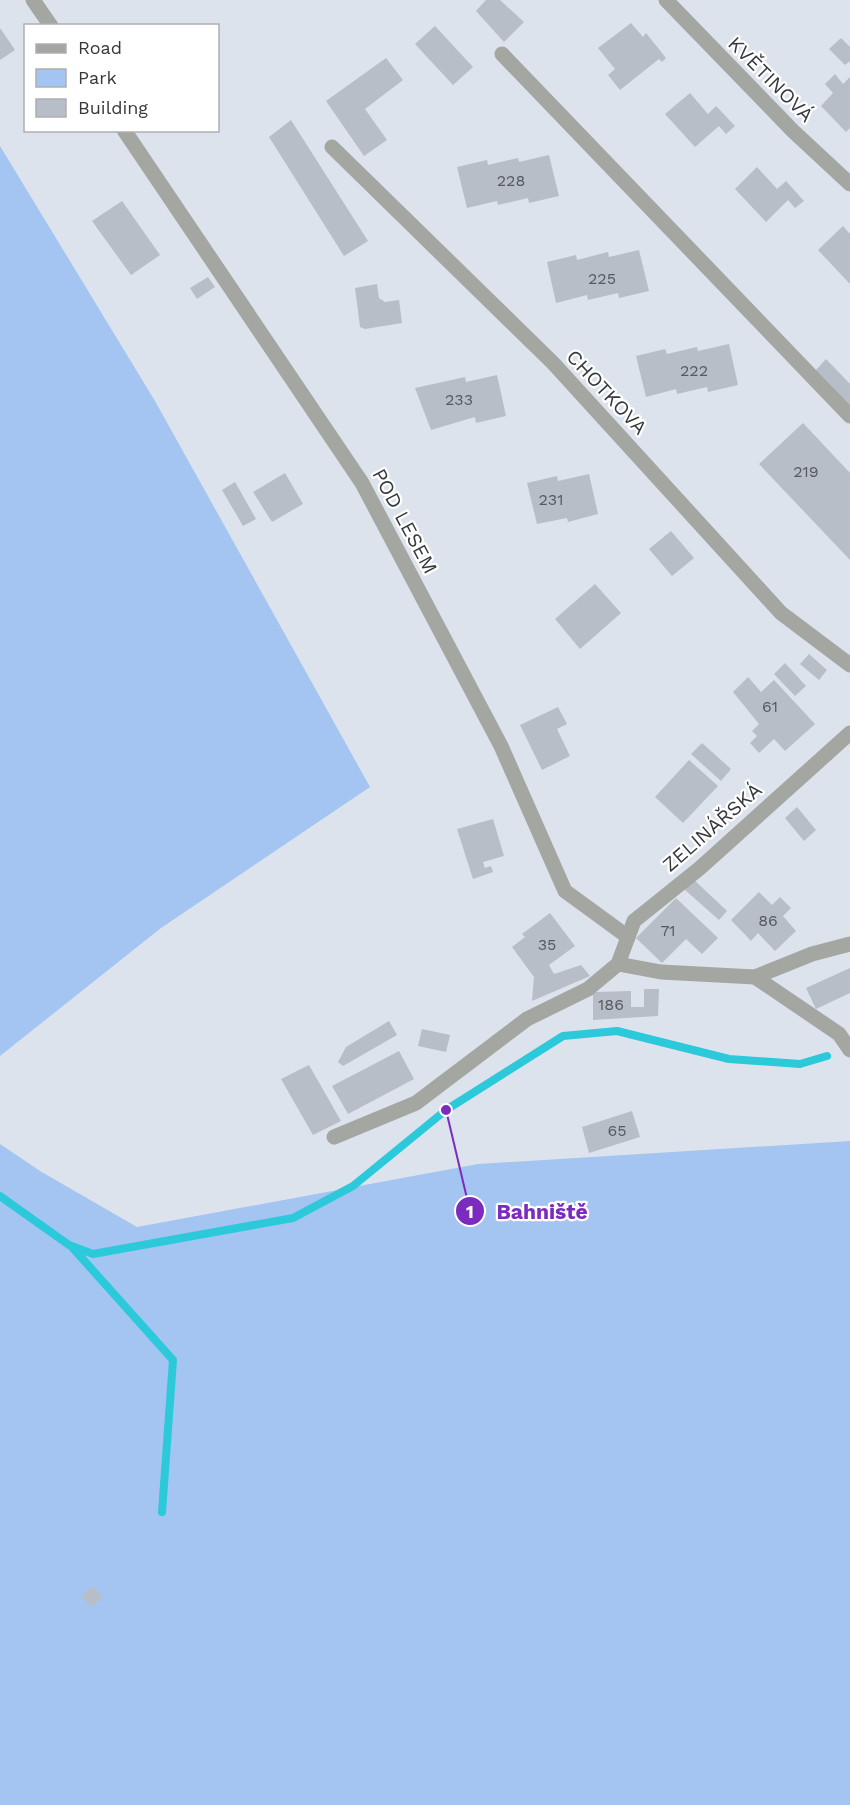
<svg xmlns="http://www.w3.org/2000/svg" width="850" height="1805" viewBox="0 0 850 1805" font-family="'Work Sans',sans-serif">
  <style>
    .green { fill: #a4c5f1 }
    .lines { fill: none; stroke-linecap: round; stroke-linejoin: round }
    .stream { stroke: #2bc9d9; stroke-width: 8 }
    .building { fill: #b7bec8 }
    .minor { stroke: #a4a6a1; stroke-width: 15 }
    .labels { text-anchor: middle; stroke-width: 4.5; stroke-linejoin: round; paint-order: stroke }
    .number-label { font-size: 16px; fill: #565a5f }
    .street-label { font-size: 20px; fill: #35383c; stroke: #fff }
    .leader { fill: none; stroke: #7b2cbf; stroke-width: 2 }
    .callout-dot { fill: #7b2cbf; stroke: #fff; stroke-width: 2 }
    .mark-label { font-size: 18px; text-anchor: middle; font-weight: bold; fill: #fff }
    .callout-label { font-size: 21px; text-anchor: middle; font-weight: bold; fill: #7b2cbf; stroke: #fff; stroke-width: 4.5; stroke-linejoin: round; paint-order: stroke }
  </style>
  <rect width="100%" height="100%" fill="#dce3ed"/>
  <g class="green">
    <path d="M0 146 155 401 370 787 161 928 0 1056Z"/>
    <path d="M850 1141V1805H0V1144L40 1171 137 1227 478 1164Z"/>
  </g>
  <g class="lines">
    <g class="stream">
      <path d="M0 1196 69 1245 93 1254 293 1218 353 1186 446 1110 563 1036 617 1031 729 1059 800 1064 827 1056"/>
      <path d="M71 1246 173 1360 162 1512"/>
    </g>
  </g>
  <g class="building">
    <path d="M486 0H500L524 22 504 42 476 11Z"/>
    <path d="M631 23 643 37 646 33 666 58 662 62 659 59 620 90 608 75 615 69 598 48Z"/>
    <path d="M435 26 473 67 453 85 415 44Z"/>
    <path d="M0 28 15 50 0 60Z"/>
    <path d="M841 38 850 47V61L845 65 829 49Z"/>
    <path d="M386 58 403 80 365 109 387 140 364 156 326 101Z"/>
    <path d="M835 74 843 84 850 77V128L846 132 821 106 833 93 825 84Z"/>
    <path d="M690 93 708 114 716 106 735 126 726 134 719 126 695 147 665 114Z"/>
    <path d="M291 120 368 241 344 256 269 137Z"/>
    <path d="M549 155 559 196 529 203 528 198 498 205 497 201 467 208 457 167 487 160 488 165 518 158 519 162Z"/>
    <path d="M757 167 777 189 786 181 804 201 795 208 788 200 766 222 735 189Z"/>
    <path d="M122 201 160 255 131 275 92 221Z"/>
    <path d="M843 226 850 234V284L818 250Z"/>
    <path d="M639 250 649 291 619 298 618 293 588 300 587 295 556 303 547 262 576 255 577 260 608 252 609 257Z"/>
    <path d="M208 277 215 287 197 299 190 288Z"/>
    <path d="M377 284 379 298 385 302 399 300 402 323 365 329 360 327 355 288Z"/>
    <path d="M729 344 738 385 708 392 707 387 677 394 676 389 646 397 636 356 665 349 667 354 697 347 698 351Z"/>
    <path d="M826 359 850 384V408L815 371Z"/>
    <path d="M497 375 506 416 476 423 475 417 431 430 415 388 465 377 466 382Z"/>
    <path d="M803 423 850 473V560L759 464Z"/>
    <path d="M285 473 303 504 272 522 253 492Z"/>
    <path d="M589 474 598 514 568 522 567 518 537 524 527 483 557 476 558 481Z"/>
    <path d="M235 482 256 519 243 526 222 490Z"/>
    <path d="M671 531 694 558 672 576 649 549Z"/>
    <path d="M595 584 621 613 580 649 555 619Z"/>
    <path d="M809 654 827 670 819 680 800 664Z"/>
    <path d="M785 663 806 686 795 696 774 674Z"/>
    <path d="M748 677 761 692 774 680 815 724 785 751 774 739 759 753 750 743 757 736 752 731 759 724 733 692Z"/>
    <path d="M558 707 567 724 557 729 570 756 542 770 520 725Z"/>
    <path d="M702 743 731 769 721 781 691 754Z"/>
    <path d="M689 760 718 786 683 823 655 797Z"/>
    <path d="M797 807 816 830 804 841 785 818Z"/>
    <path d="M493 819 504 856 483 862 485 868 491 866 493 872 473 879 457 829Z"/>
    <path d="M693 879 727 911 719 920 684 889Z"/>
    <path d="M759 892 772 905 780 897 791 908 783 916 796 931 775 951 758 933 751 941 731 920Z"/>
    <path d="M676 898 718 938 702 954 686 939 662 963 636 938Z"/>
    <path d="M550 913 575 946 549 965 554 974 581 965 590 976 532 1001 534 977 512 947 525 937 522 934Z"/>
    <path d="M850 968V993L816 1009 806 988Z"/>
    <path d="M644 989H659L658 1016 593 1020V992L631 991V1007H644Z"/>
    <path d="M389 1021 397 1035 343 1066 338 1062 346 1047Z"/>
    <path d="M422 1029 450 1035 446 1052 418 1046Z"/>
    <path d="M399 1051 414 1079 348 1114 332 1086Z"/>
    <path d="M309 1065 341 1121 313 1135 281 1079Z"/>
    <path d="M632 1111 640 1137 589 1153 582 1127Z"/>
    <path d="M93 1586 103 1597 91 1607 81 1596Z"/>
  </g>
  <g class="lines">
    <g class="minor">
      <path d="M33 0 51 26"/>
      <path d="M666 0 793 131 850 184"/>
      <path d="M502 54 850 416"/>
      <path d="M124 130 362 483 501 746 565 891 628 937"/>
      <path d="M332 147 553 363 781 613 850 665"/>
      <path d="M618 964 661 972 755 977 812 954 850 944"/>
      <path d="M755 977 839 1034 850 1050"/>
      <path d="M334 1137 416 1103 527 1019 588 989 618 964 634 921 700 868 850 733"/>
    </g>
  </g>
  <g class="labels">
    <g class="number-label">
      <text x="511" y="186">228</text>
      <text x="602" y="284">225</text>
      <text x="694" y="376">222</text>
      <text x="459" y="405">233</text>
      <text x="806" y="477">219</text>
      <text x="551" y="505">231</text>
      <text x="770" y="712">61</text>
      <text x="768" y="926">86</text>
      <text x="668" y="936">71</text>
      <text x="547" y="950">35</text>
      <text x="611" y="1010">186</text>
      <text x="617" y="1136">65</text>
    </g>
    <g class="street-label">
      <text transform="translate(771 79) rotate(45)" y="7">KVĚTINOVÁ</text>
      <text transform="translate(607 392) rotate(47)" y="7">CHOTKOVA</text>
      <text transform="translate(405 521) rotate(62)" y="7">POD LESEM</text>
      <text transform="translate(712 827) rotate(-41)" y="7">ZELINÁŘSKÁ</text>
    </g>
  </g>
  <path class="leader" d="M446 1110L470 1211"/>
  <g class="callout-dot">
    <circle cx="446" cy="1110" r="6"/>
    <circle cx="470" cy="1211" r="15"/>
  </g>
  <g class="mark-label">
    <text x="470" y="1218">1</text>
  </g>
  <g class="callout-label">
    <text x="542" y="1219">Bahniště</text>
  </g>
  <rect x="24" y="24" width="195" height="108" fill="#ffffff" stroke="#aeafb1" stroke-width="1.5"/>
  <rect x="36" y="44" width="30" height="9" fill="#a4a6a1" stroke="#aeafb1" stroke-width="1.5"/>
  <text x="78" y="54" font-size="18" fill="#35383c">Road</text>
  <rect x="36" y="69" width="30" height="18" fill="#a4c5f1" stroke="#aeafb1" stroke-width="1.5"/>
  <text x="78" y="84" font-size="18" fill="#35383c">Park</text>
  <rect x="36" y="99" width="30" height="18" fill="#b7bec8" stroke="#aeafb1" stroke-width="1.5"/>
  <text x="78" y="114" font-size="18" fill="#35383c">Building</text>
</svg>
